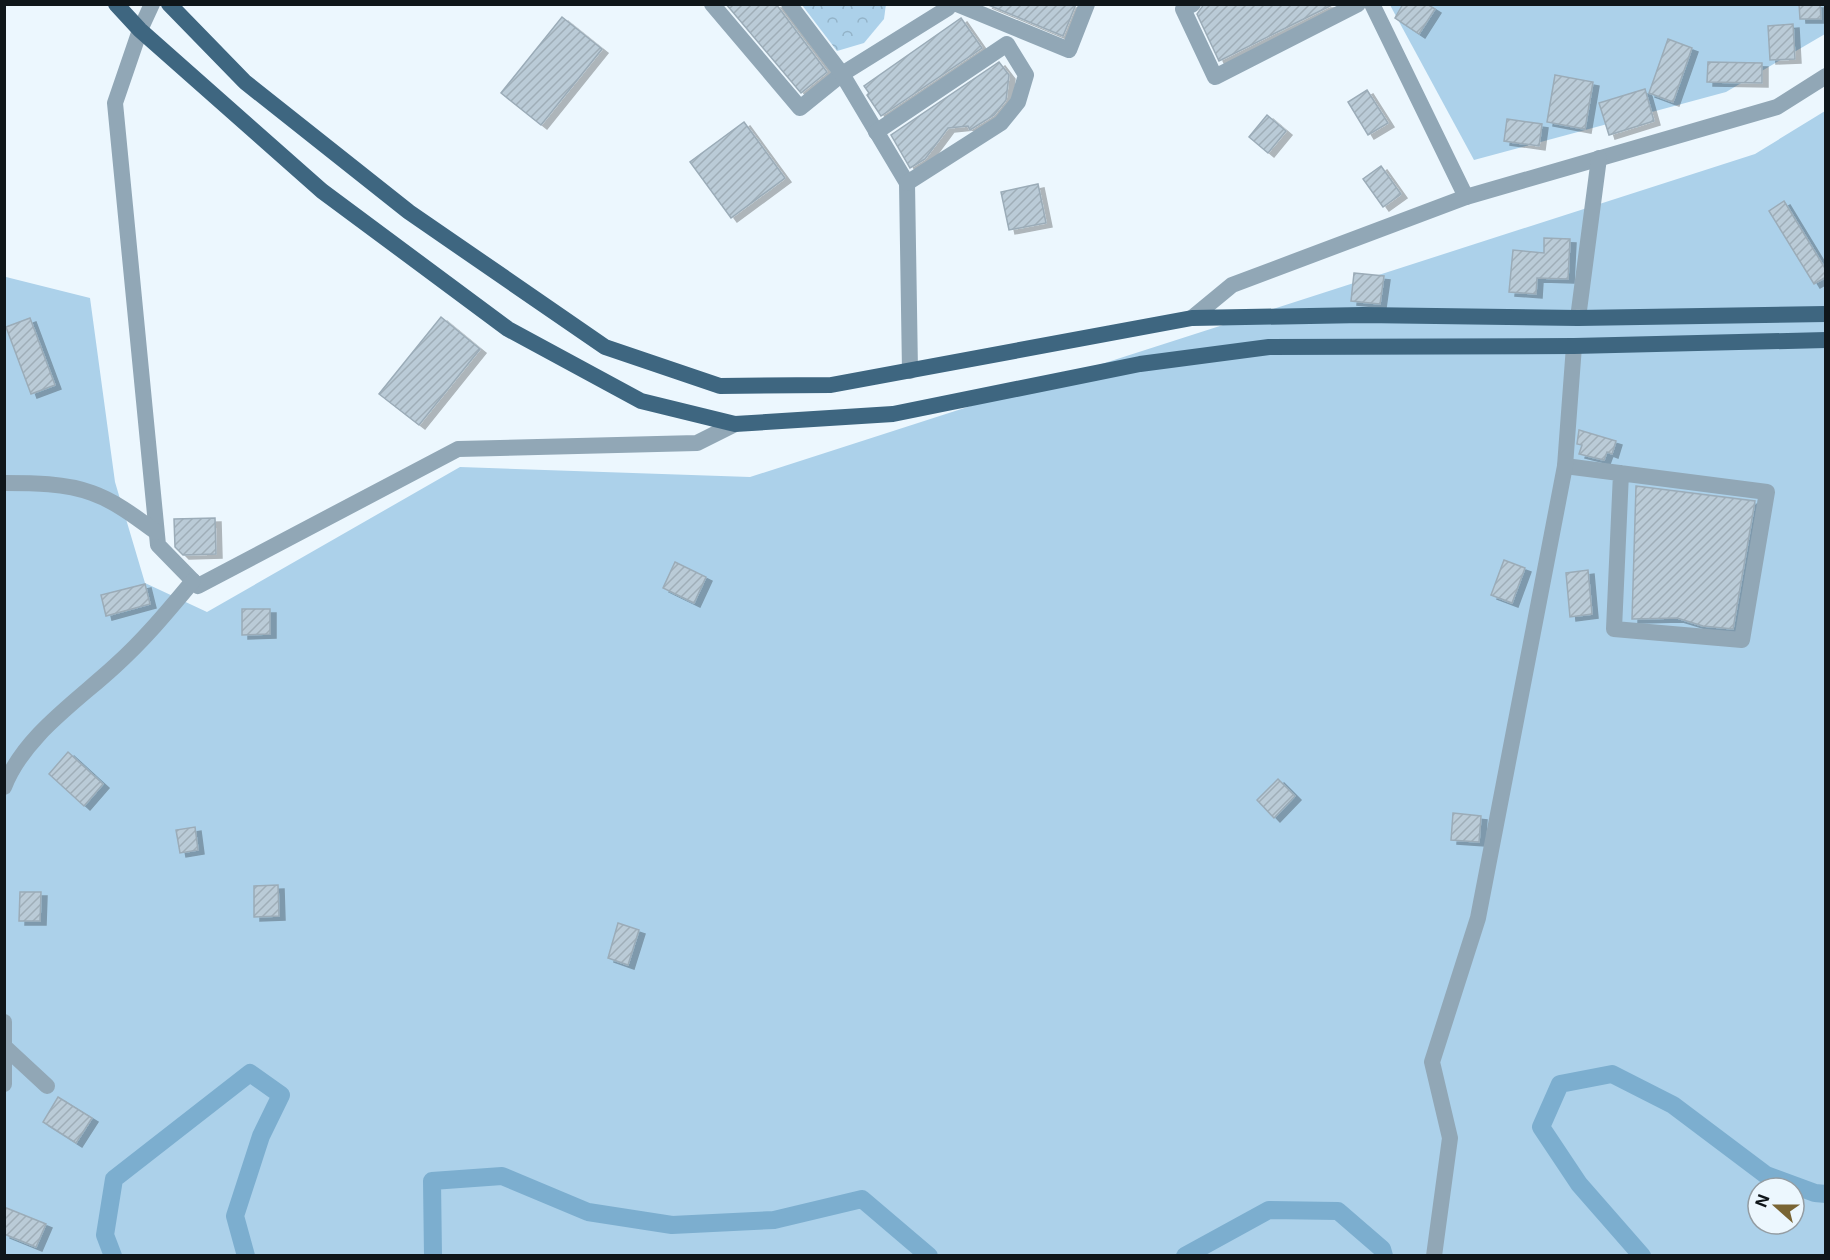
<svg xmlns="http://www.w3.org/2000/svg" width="1830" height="1260" viewBox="0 0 1830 1260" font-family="Inter,sans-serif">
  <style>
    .green { fill: #acd1ea; fill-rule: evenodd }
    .park { fill: url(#park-crowns) }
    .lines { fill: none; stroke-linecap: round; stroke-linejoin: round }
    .canal { stroke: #7caecf; stroke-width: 18 }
    .building { fill: url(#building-hatch); stroke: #9bacb8; stroke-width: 1.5; filter: url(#shadow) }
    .minor { stroke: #91a7b6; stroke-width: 16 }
    .tertiary { stroke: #91a7b6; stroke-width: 16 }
    .primary { stroke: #3e6680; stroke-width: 16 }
  </style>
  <defs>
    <pattern id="park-crowns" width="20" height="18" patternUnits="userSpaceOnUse" patternTransform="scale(1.5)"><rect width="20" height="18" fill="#acd1ea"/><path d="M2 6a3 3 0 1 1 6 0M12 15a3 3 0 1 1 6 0" fill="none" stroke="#93b3c8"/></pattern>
    <pattern id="building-hatch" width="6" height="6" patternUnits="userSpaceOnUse" patternTransform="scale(1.5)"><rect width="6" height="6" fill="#bacbd7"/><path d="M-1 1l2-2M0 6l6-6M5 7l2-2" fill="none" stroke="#9faeb8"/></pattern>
    <filter id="shadow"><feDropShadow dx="6" dy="4" stdDeviation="0" flood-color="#0004"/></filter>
  </defs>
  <rect width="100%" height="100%" fill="#ecf7fe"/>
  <g class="green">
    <path d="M1390 5H1825V34L1726 92 1474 160Z"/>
    <path d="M1825 111V1255H5L4 272 6 277 90 298 115 482 145 583 207 612 460 467 750 477 1755 154ZM1758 1188H1794V1224H1758Z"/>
  </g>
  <path class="park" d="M886 4 884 19 864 43 837 51 802 5Z"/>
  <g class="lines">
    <g class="canal">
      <path d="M113 1256 105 1235 114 1179 250 1073 281 1095 261 1136 235 1216 246 1256"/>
      <path d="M433 1256 432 1181 502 1176 588 1212 672 1225 774 1220 862 1199 929 1256"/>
      <path d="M1185 1256 1269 1210 1338 1211 1382 1249 1384 1256"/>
      <path d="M1642 1256 1579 1184 1541 1127 1560 1084 1612 1074 1673 1105 1766 1175 1815 1193 1826 1194"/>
    </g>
  </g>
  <g class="building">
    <path d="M726 4H776L827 72 801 93Z"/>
    <path d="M986 4H1076L1063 36Z"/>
    <path d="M1204 4H1334L1219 61 1197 14Z"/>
    <path d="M1403 4H1427L1435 9 1419 34 1395 18Z"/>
    <path d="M1799 4H1820L1821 19H1800Z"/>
    <path d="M562 17 602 49 541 125 501 93Z"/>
    <path d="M961 18 982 48 881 116 867 95 869 93 864 86Z"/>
    <path d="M1793 24 1795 59 1770 60 1768 26Z"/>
    <path d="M1668 39 1692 48 1673 102 1649 93Z"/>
    <path d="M999 62 1009 75 1006 100 994 115 970 130 968 126 948 128 925 159 910 168 891 135Z"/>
    <path d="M1708 62 1762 63V83L1707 82Z"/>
    <path d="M1555 75 1593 82 1585 129 1547 122Z"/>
    <path d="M1645 89 1654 121 1609 135 1599 103Z"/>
    <path d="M1367 90 1388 123 1368 135 1348 102Z"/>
    <path d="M1267 115 1286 131 1268 153 1249 137Z"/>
    <path d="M1507 119 1542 124 1539 146 1504 141Z"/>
    <path d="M744 122 785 178 731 218 690 162Z"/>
    <path d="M1381 166 1401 194 1383 207 1363 179Z"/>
    <path d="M1038 184 1046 223 1009 230 1001 192Z"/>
    <path d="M1784 201 1826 270V277L1814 284 1769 211Z"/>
    <path d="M1544 238 1570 239 1568 279 1537 278 1536 294 1509 292 1513 250 1544 253Z"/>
    <path d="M1354 273 1384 276 1380 304 1351 301Z"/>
    <path d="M441 317 480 349 419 425 379 394Z"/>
    <path d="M30 318 55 385 31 394 6 327Z"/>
    <path d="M1579 430 1616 441 1612 454 1607 452 1604 460 1579 454 1582 445 1577 444Z"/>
    <path d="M1636 486 1755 501 1733 629 1703 626 1677 618 1632 619Z"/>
    <path d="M215 518 216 554 183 555 175 547 174 519Z"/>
    <path d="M1504 560 1525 568 1512 603 1491 595Z"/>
    <path d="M675 562 706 577 694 603 663 588Z"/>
    <path d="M1588 570 1592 614 1570 617 1566 573Z"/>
    <path d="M145 584 150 604 106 616 101 595Z"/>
    <path d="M242 609H270V634L242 635Z"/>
    <path d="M68 752 103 784 84 806 49 774Z"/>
    <path d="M1278 779 1295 796 1274 818 1257 800Z"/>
    <path d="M1453 813 1481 816 1479 842 1451 840Z"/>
    <path d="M195 827 198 850 180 853 176 830Z"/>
    <path d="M278 885 279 916 254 917V886Z"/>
    <path d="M20 892H41L40 921H19Z"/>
    <path d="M618 923 639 930 628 965 608 958Z"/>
    <path d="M58 1097 92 1118 76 1143 43 1122Z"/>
    <path d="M4 1207 46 1224 36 1247 4 1234Z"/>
  </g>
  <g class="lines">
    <g class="minor">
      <path d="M152 4 140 30 115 103 158 545 198 586 458 449 697 443 735 424"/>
      <path d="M712 4 800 108 842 74 948 8 950 4"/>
      <path d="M789 4 842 74 907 183 910 371"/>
      <path d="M957 4 1069 50 1087 4"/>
      <path d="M1193 4 1183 9 1215 77 1358 4"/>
      <path d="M1372 4 1466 197"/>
      <path d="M876 132 1007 44 1026 75 1018 102 1001 123 907 183"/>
      <path d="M1192 318 1232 285 1466 197 1777 107 1826 76"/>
      <path d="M1578 318 1599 158"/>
      <path d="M1565 466 1767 492 1742 640 1614 629 1621 473"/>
      <path d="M4 483C33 483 65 483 92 493 115 501 137 518 156 532"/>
      <path d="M4 787C24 736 76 702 115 666 144 640 168 611 193 581"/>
      <path d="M4 1022V1084"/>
      <path d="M6 1048 47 1086"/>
    </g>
    <path class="tertiary" d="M1434 1256 1450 1138 1432 1062 1478 918 1565 466 1574 346"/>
    <g class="primary">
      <path d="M116 4 140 30 322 191 508 329 641 401 735 424 893 414 1140 364 1269 347 1574 346 1826 340"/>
      <path d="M169 4 245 82 409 212 605 347 720 386 831 385 1192 318 1363 315 1578 318 1826 314"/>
    </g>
  </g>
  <rect width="1830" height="1260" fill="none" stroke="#0f161a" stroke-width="12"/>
  <g transform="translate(1776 1206) rotate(291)"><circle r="28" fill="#ecf7fe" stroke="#949da3" stroke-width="1.5"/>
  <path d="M0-4.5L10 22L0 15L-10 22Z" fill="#796534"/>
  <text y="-9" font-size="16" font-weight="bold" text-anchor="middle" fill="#0f161a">N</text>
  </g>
</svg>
